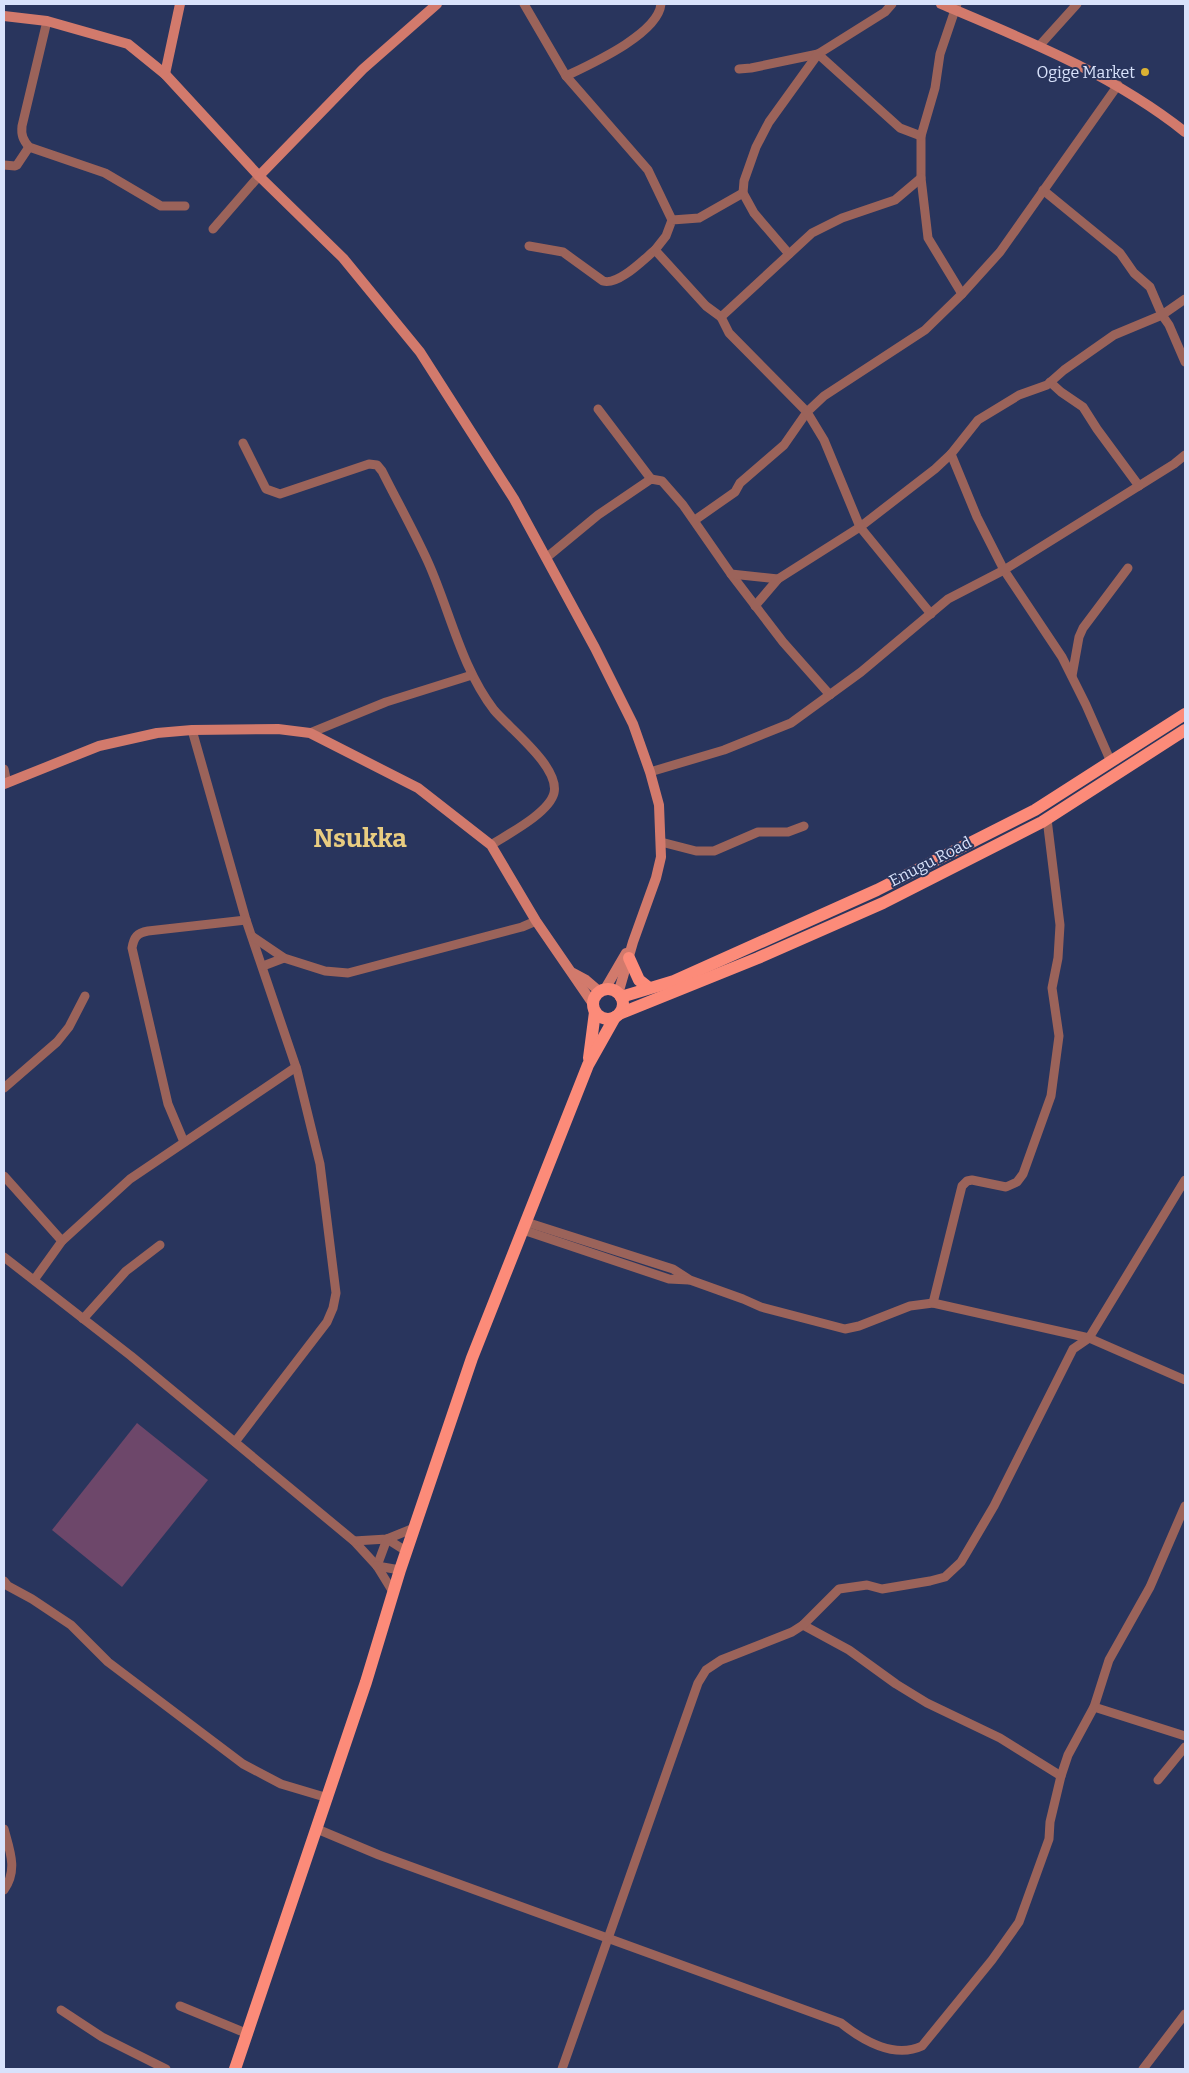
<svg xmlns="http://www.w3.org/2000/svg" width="1189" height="2073" viewBox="0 0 1189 2073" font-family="Bitter,serif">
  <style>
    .green { fill: #6d476a }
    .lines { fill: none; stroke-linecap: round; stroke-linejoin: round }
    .street { stroke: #9b635a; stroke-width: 9 }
    .secondary { stroke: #d27a6c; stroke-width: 10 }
    .primary { stroke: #fc8b79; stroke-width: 12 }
    .poi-dot { fill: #dbb233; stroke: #29355d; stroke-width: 2 }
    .labels { text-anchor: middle; stroke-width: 4; stroke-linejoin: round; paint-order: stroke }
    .poi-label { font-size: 16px; fill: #d8e2fb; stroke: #29355d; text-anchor: end }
    .street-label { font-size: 16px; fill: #d8e2fb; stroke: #29355d }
    .town-label { font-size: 26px; font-weight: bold; fill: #e9cd81; stroke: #29355d }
  </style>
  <rect width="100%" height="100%" fill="#29355d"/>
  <path class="green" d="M137 1423 208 1480 122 1587 52 1530Z"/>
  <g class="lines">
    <g class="street">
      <path d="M524 4 566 76 648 170 672 220"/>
      <path d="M957 4 940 54 935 88 921 136V178L928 238 962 294"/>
      <path d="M47 21 22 126C21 135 23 140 29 147L105 173 161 206H185"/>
      <path d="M1040 45 1077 4"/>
      <path d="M739 69 751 68 818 54 900 128 921 136"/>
      <path d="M566 76C591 64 658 34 661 4"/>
      <path d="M4 165 15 166 17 165 29 147"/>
      <path d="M1043 190 1120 253 1134 273 1150 287 1162 315 1169 325 1185 362"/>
      <path d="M213 229 259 176"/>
      <path d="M529 246 563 252 603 281C618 286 644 259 655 250"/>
      <path d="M789 254 754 213 743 193 744 181 756 147 769 122 818 54 885 12 892 4"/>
      <path d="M721 317 706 306 655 250 666 236 672 220 699 218 743 193"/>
      <path d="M1050 382 1061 392 1083 407 1097 429 1139 486"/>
      <path d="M598 409 651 479"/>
      <path d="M243 443 266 489 280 494 369 464 377 465 382 471C397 501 414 531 428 562 450 611 461 667 494 710 510 729 560 767 554 793 549 813 508 834 491 845"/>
      <path d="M951 454 977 517 1004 570 1062 657 1086 705 1111 762"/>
      <path d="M695 520 735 492 740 483 784 445 807 412 729 333 721 317 812 233 842 218 895 200 921 178"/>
      <path d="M546 558 598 515 651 479 662 481 683 505 731 574 783 642 830 695"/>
      <path d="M731 574 778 579"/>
      <path d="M755 606 778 579 860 527 935 469 951 454 978 420 1019 395 1047 385 1064 370 1114 335 1162 315 1185 299"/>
      <path d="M931 614 860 527 824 440 807 412 824 396 925 330 962 294 1000 252 1118 85"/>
      <path d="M1072 676 1079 637 1083 628 1128 568"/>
      <path d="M192 730 246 920 297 1070 320 1164 336 1293 333 1308 327 1322 235 1442"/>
      <path d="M310 733 386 702 472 675"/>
      <path d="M4 769 7 783"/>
      <path d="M650 772 724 750 791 723 861 672 948 599 1004 570 1174 464 1185 455"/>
      <path d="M661 842 696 851H714L758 832H788L804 826"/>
      <path d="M253 937 284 958 325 971 348 973 522 927 536 921"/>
      <path d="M263 966 284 958"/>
      <path d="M4 1088 57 1042 69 1027 85 996"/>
      <path d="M184 1142 168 1104 132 948C134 937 137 933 148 931L246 920"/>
      <path d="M4 1176 62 1241"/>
      <path d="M526 1222 673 1269 690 1280 743 1299 761 1307 845 1329 859 1326 910 1306 933 1303 1089 1338 1185 1380"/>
      <path d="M523 1230 669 1279 689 1280"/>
      <path d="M4 1257 131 1356 354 1541 377 1566 393 1592"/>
      <path d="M34 1280 62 1241 130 1179 296 1067"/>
      <path d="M933 1303 962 1186 967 1181 972 1180 1006 1187 1017 1182 1023 1174 1051 1096 1059 1036 1052 988 1058 958 1060 925 1047 819"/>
      <path d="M83 1319 126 1271 160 1245"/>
      <path d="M387 1539 406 1551"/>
      <path d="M354 1541 387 1539 414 1528"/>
      <path d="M377 1566 387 1539"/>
      <path d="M377 1566 400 1570"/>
      <path d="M4 1581 8 1586 32 1599 71 1625 108 1662 243 1764 281 1784 328 1798"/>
      <path d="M803 1625 849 1650 896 1684 927 1703 1000 1738 1061 1776"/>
      <path d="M1094 1707 1185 1736"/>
      <path d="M1158 1780 1185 1747"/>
      <path d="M4 1829C10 1851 18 1870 4 1890"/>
      <path d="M317 1829 379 1855 841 2023C862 2040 894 2059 922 2046L992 1960 1019 1922 1049 1839 1050 1822 1061 1776 1068 1755 1094 1707 1109 1660 1150 1587 1185 1506"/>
      <path d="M180 2006 248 2034"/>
      <path d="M61 2010 102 2037 166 2069"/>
      <path d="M562 2069 698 1683 706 1670 721 1660 792 1632 803 1625 839 1589 867 1585 882 1589 930 1581 945 1577 961 1562 994 1506 1073 1349 1089 1338 1185 1180"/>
      <path d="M1143 2069 1185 2014"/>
    </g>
    <g class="secondary">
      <path d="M941 4C1026 40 1112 74 1185 132"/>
      <path d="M4 16 47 21 128 44 165 74 259 176 343 258 420 352 514 499 595 648 633 724 650 772 659 805 661 857 656 878 633 942 618 994"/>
      <path d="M165 74 180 4"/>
      <path d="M259 176 363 69 437 4"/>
      <path d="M4 784 99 746 157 733 192 730 278 729 310 733 418 788 491 845 536 921 593 1004"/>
      <path d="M573 973 586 980 600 992"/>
      <path d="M605 989 626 953"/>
    </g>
    <g class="primary">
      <path d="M629 958 639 980 649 988"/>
      <circle cx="608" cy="1004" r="15"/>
      <path d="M621 997 674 981 877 890 1035 810 1185 714"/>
      <path d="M619 1014 758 958 883 903 1042 822 1185 730"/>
      <path d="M589 1058 595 1012"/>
      <path d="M235 2069 366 1682 400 1570 472 1358 588 1065 615 1017"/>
    </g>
  </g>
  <circle class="poi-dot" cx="1145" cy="72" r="5"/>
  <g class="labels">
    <g class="poi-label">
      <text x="1135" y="78">Ogige Market</text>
    </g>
    <g class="street-label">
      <text transform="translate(930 861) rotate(-27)" y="6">Enugu Road</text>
    </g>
    <g class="town-label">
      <text x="360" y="847">Nsukka</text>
    </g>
  </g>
  <rect width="1189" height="2073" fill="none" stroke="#d8e2fb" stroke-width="10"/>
</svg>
